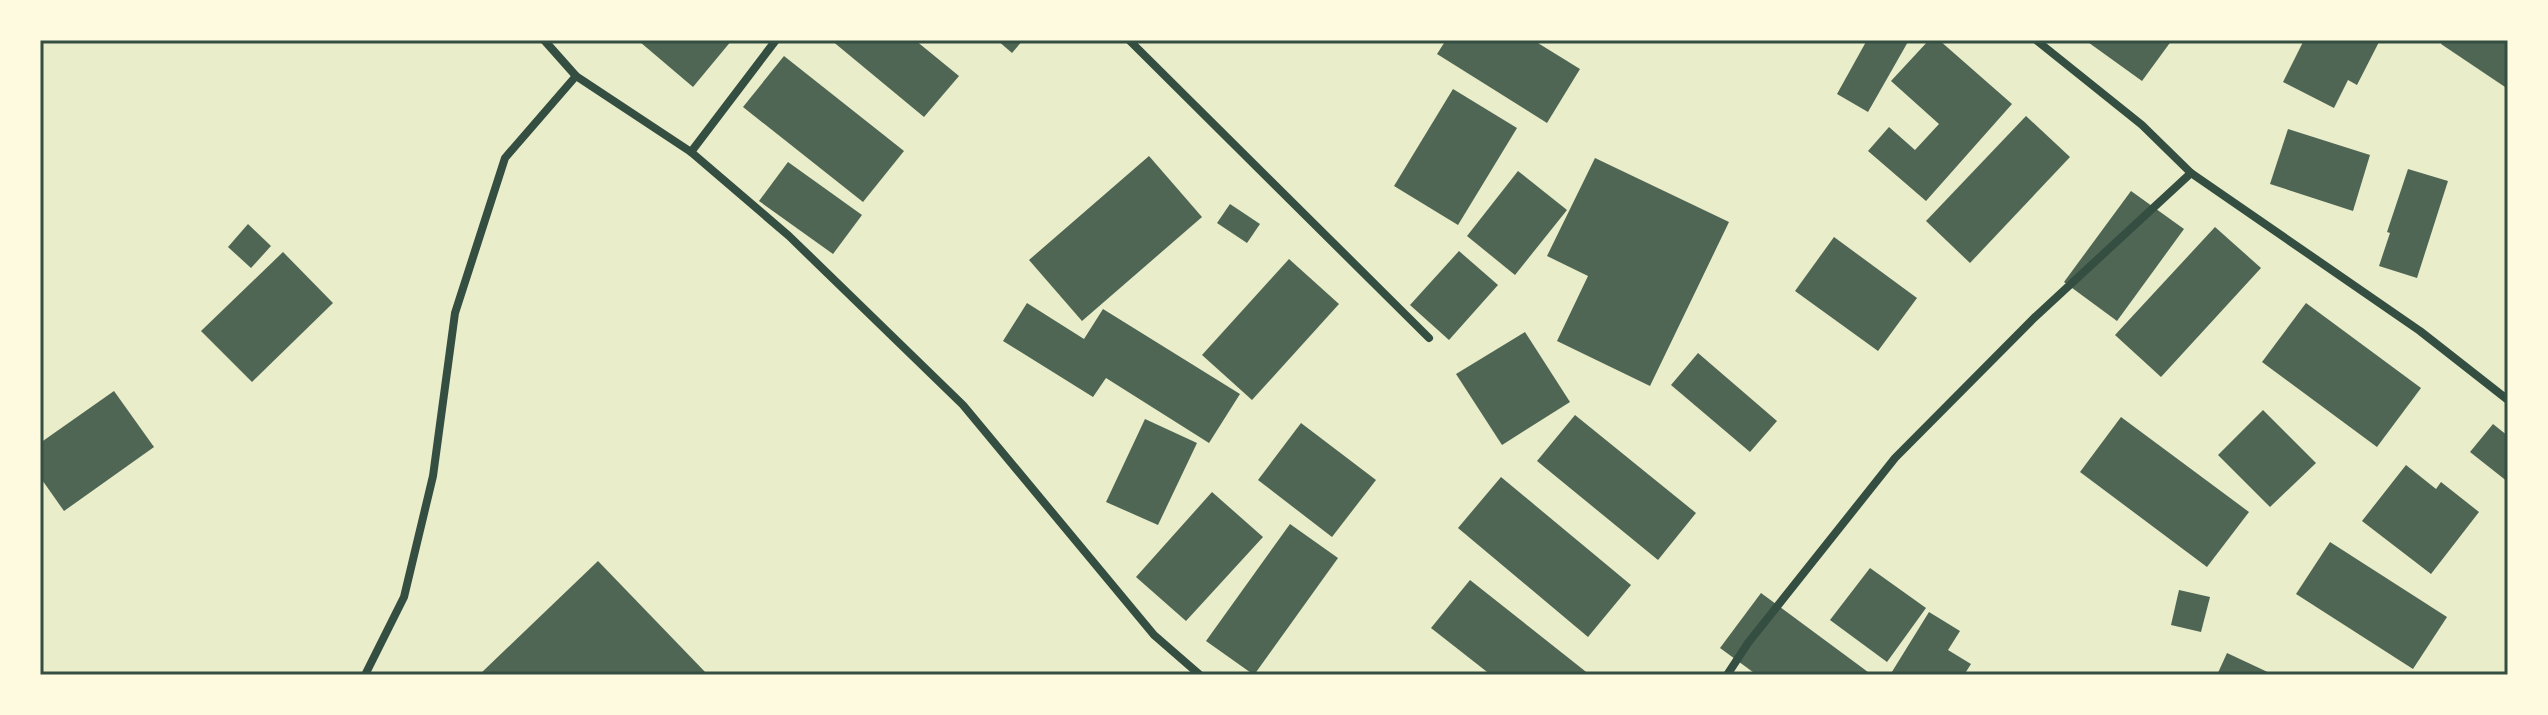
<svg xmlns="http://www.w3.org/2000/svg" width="2548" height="715" viewBox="0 0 2548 715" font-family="'Archivo Narrow',sans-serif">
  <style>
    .building { fill: #4f6655 }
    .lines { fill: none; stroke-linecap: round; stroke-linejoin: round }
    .minor { stroke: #344e41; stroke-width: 8 }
    .neatline { fill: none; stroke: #344e41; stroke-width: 3 }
  </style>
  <rect width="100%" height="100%" fill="#e9edc9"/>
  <g class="building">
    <path d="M642 40H732L693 87 640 42Z"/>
    <path d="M831 40H915L959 76 924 117Z"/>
    <path d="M997 40H1023L1012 53Z"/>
    <path d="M1446 40H1533L1580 69 1547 123 1437 54Z"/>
    <path d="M1867 40H1909L1868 112 1837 94Z"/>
    <path d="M1929 40H1939L2012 104 1926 201 1868 151 1889 127 1915 150 1939 124 1891 81Z"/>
    <path d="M2085 40H2172L2142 81Z"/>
    <path d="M2304 40H2380L2357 85 2348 80 2334 108 2283 82Z"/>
    <path d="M2443 40H2508V89L2441 44Z"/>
    <path d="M784 56 904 151 863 202 743 107Z"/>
    <path d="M1453 89 1517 128 1458 225 1394 186Z"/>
    <path d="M2026 116 2070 157 1970 263 1926 221Z"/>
    <path d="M2288 129 2370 155 2353 211 2270 184Z"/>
    <path d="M1149 156 1202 217 1082 321 1029 260Z"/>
    <path d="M1595 158 1729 222 1650 386 1557 341 1588 276 1547 256Z"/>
    <path d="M788 162 862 215 833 254 759 201Z"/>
    <path d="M2408 169 2448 181 2417 278 2379 266 2390 233 2387 232Z"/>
    <path d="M1518 171 1567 210 1515 275 1467 236Z"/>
    <path d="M2131 191 2184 229 2117 321 2064 282Z"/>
    <path d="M1230 204 1260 224 1247 243 1217 223Z"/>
    <path d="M248 224 271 246 251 268 228 247Z"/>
    <path d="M2215 227 2261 268 2161 377 2115 335Z"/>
    <path d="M1834 237 1917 298 1878 351 1795 291Z"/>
    <path d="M1459 251 1498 285 1449 340 1410 305Z"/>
    <path d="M283 252 333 303 252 382 201 331Z"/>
    <path d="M1289 259 1339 304 1252 400 1202 355Z"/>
    <path d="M1027 303 1084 339 1103 309 1240 394 1209 443 1106 378 1093 397 1003 341Z"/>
    <path d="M2306 303 2421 388 2377 447 2262 362Z"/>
    <path d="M1525 332 1570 402 1502 445 1456 374Z"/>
    <path d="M1698 353 1777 421 1750 452 1671 385Z"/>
    <path d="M114 391 154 447 64 511 40 477V443Z"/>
    <path d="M2263 410 2316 463 2270 507 2218 455Z"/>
    <path d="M1575 415 1696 513 1658 560 1537 461Z"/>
    <path d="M2121 417 2249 512 2207 567 2080 472Z"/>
    <path d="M1145 419 1197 443 1158 525 1106 502Z"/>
    <path d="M1301 423 1376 480 1332 537 1258 480Z"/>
    <path d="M2493 424 2508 436V482L2470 452Z"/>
    <path d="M2406 465 2436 489 2441 482 2479 512 2431 574 2362 521Z"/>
    <path d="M1501 477 1631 585 1588 637 1458 528Z"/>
    <path d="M1212 492 1263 537 1186 621 1136 577Z"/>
    <path d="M1290 524 1338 558 1254 675 1206 641Z"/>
    <path d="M2330 542 2447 617 2413 669 2296 594Z"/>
    <path d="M598 561 708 675H479Z"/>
    <path d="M1870 568 1926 608 1887 662 1830 620Z"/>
    <path d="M1470 580 1590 675H1491L1431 628Z"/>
    <path d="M2179 590 2210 597 2201 632 2171 625Z"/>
    <path d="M1761 593 1872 675H1757L1720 648Z"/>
    <path d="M1929 612 1960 631 1948 650 1971 664 1964 675H1890Z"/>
    <path d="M2227 653 2274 675H2217Z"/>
  </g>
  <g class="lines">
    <g class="minor">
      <path d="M544 40 576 76 691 152 789 236 963 405 1154 635 1200 675"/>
      <path d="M1129 40 1429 338"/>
      <path d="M2036 40 2142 125 2191 173 2420 331 2508 400"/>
      <path d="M691 152 776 40"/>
      <path d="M365 675 404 597 433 476 455 313 505 158 576 76"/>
      <path d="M1727 675 1748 643 1895 458 2034 318 2191 173"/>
    </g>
  </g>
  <rect width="2548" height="715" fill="none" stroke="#fefae0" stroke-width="84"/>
  <rect x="42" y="42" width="2464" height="631" class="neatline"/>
</svg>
